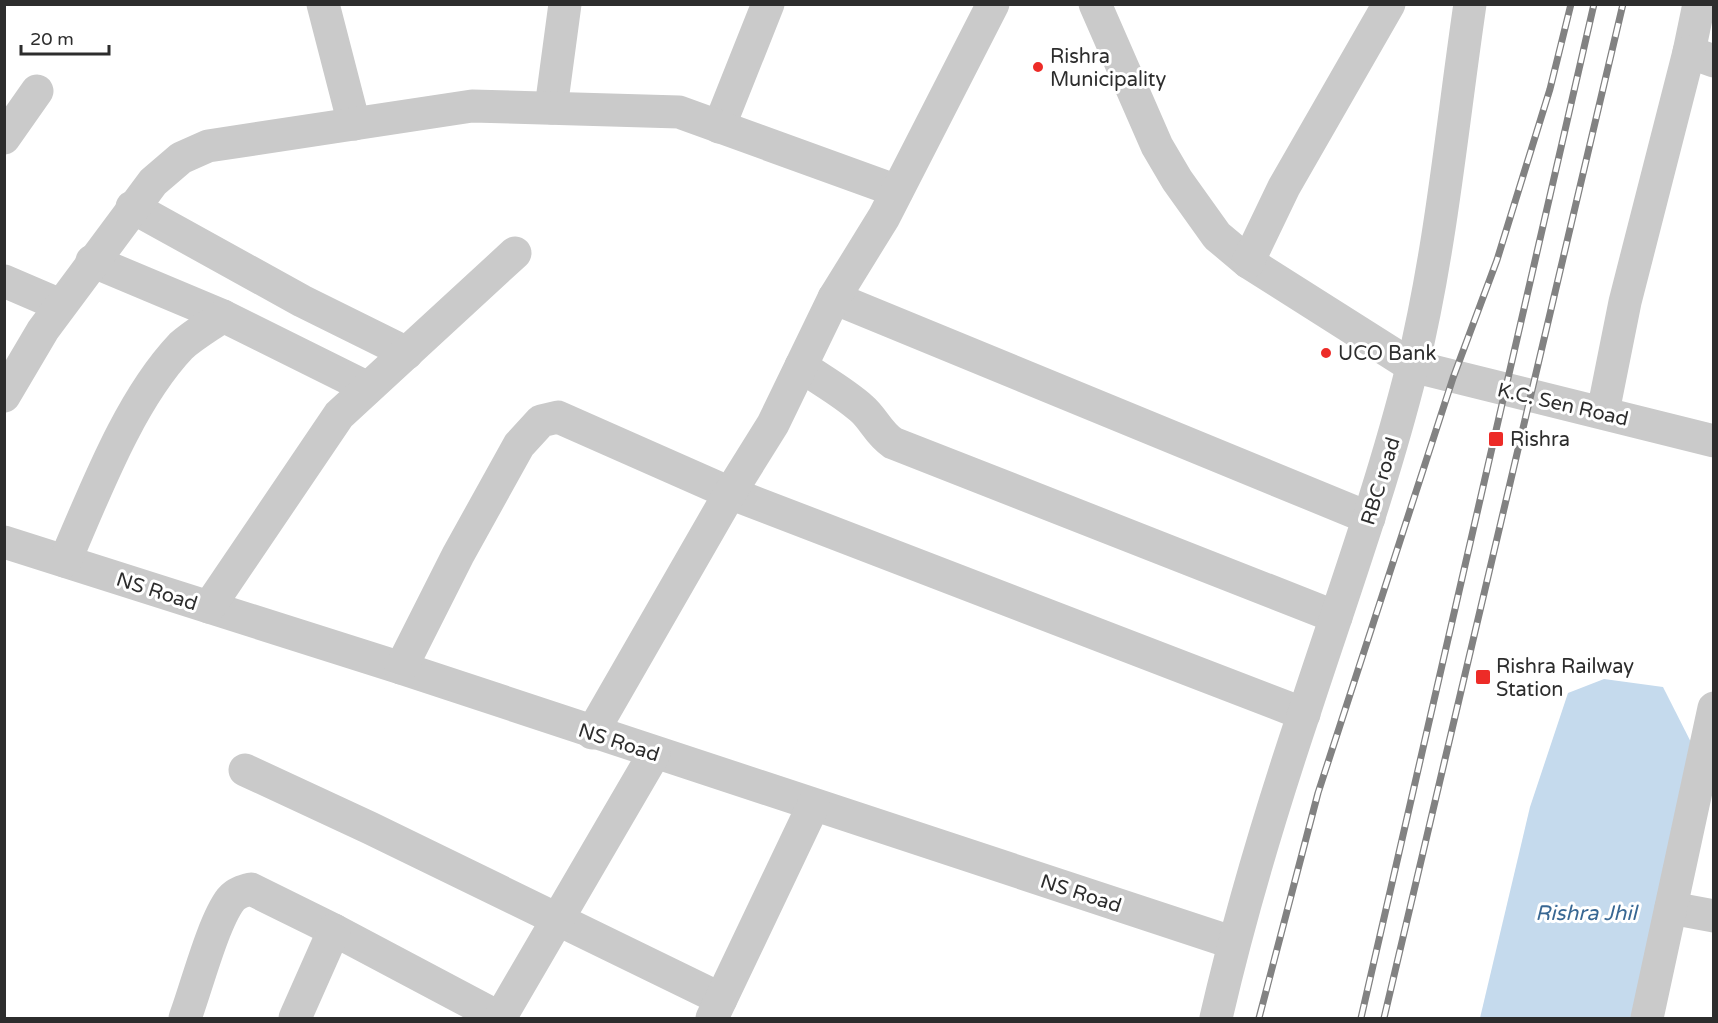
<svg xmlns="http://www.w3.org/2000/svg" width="1718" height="1023" viewBox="0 0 1718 1023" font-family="'Varela Round',sans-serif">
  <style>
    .water { fill: #c5daed }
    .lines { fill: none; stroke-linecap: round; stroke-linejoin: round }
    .minor { stroke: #cacaca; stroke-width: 33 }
    .rail-casing { stroke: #828282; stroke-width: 7 }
    .rail { stroke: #fff; stroke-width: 4.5; stroke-dasharray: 14; stroke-linecap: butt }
    .poi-dot { fill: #ed2b27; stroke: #fff; stroke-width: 2 }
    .labels { text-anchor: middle; stroke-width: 6; stroke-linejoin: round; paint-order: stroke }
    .poi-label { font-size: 20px; fill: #2d2d2d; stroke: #fff; text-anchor: start }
    .street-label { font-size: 20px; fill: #2d2d2d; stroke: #fff }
    .water-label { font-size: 21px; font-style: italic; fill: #386793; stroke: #fff }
  </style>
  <rect width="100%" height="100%" fill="#fff"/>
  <path class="water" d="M1604 679 1663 687 1702 764 1642 1018H1480L1530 807 1568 693Z"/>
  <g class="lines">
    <g class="minor">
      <path d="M323 4 354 124"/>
      <path d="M1095 4 1157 146 1177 180 1217 236 1248 262 1412 366 1714 441"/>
      <path d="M1699 4 1689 52 1714 61"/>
      <path d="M551 108 565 4"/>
      <path d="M719 127 768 4"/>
      <path d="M4 138 37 91"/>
      <path d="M132 207 302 301 407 353"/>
      <path d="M92 261 223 316 368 388"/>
      <path d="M1248 262 1284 187 1389 4"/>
      <path d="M4 281 60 305"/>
      <path d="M834 298 1369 518"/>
      <path d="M801 366C821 380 843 392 861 408 874 419 878 433 893 443L1336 617"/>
      <path d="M4 396 43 330 153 182 181 158 208 146 472 106 679 112 897 191"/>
      <path d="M1603 412 1625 302 1689 52"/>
      <path d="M4 542 401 668 1234 943"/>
      <path d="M65 561C95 492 129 401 181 346 193 335 209 326 223 316"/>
      <path d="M209 607 339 415 515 253"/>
      <path d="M401 668 458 555 519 445 541 421 558 417 730 493 1304 714"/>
      <path d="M592 733 730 493 773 424 834 298 884 217 993 4"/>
      <path d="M245 770 370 828 721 999"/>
      <path d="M1671 908 1714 916"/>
      <path d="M185 1018C196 989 213 922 231 899 236 893 243 891 251 889L334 930 500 1018"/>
      <path d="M295 1018 334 930"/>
      <path d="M500 1018 654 754"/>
      <path d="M712 1018 813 806"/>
      <path d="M1216 1018C1240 914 1271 811 1305 710 1342 597 1383 484 1412 368 1441 249 1452 126 1470 4"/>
      <path d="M1647 1018 1714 708"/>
    </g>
    <defs>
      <g id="rail">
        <path d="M1259 1018 1318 793 1453 378 1497 260 1550 89 1571 4"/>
        <path d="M1361 1018 1594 4"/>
        <path d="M1384 1018 1623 4"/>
      </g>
    </defs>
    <use href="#rail" class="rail-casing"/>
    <use href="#rail" class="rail"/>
  </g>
  <g class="poi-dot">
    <circle cx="1038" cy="67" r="6"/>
    <circle cx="1326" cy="353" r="6"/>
    <rect x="1488" y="431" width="16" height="16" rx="3"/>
    <rect x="1475" y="669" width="16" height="16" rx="3"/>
  </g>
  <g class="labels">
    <g class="poi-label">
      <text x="1050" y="63">Rishra<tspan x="1050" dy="23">Municipality</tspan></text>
      <text x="1338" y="360">UCO Bank</text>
      <text x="1510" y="446">Rishra</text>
      <text x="1496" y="673">Rishra Railway<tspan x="1496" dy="23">Station</tspan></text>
    </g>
    <g class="street-label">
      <text transform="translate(1563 404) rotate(13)" y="7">K.C. Sen Road</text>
      <text transform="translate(1380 481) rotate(-73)" y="7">RBC road</text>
      <text transform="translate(157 591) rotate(18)" y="7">NS Road</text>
      <text transform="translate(619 742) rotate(18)" y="7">NS Road</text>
      <text transform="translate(1081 893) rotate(18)" y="7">NS Road</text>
    </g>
    <g class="water-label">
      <text x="1586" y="920">Rishra Jhil</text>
    </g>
  </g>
  <rect width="1718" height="1023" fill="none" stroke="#2d2d2d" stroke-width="12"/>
  <path d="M21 45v9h88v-9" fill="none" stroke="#2d2d2d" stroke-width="3"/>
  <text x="30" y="45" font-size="18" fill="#2d2d2d" stroke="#ffffff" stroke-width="4.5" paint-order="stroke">20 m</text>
</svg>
